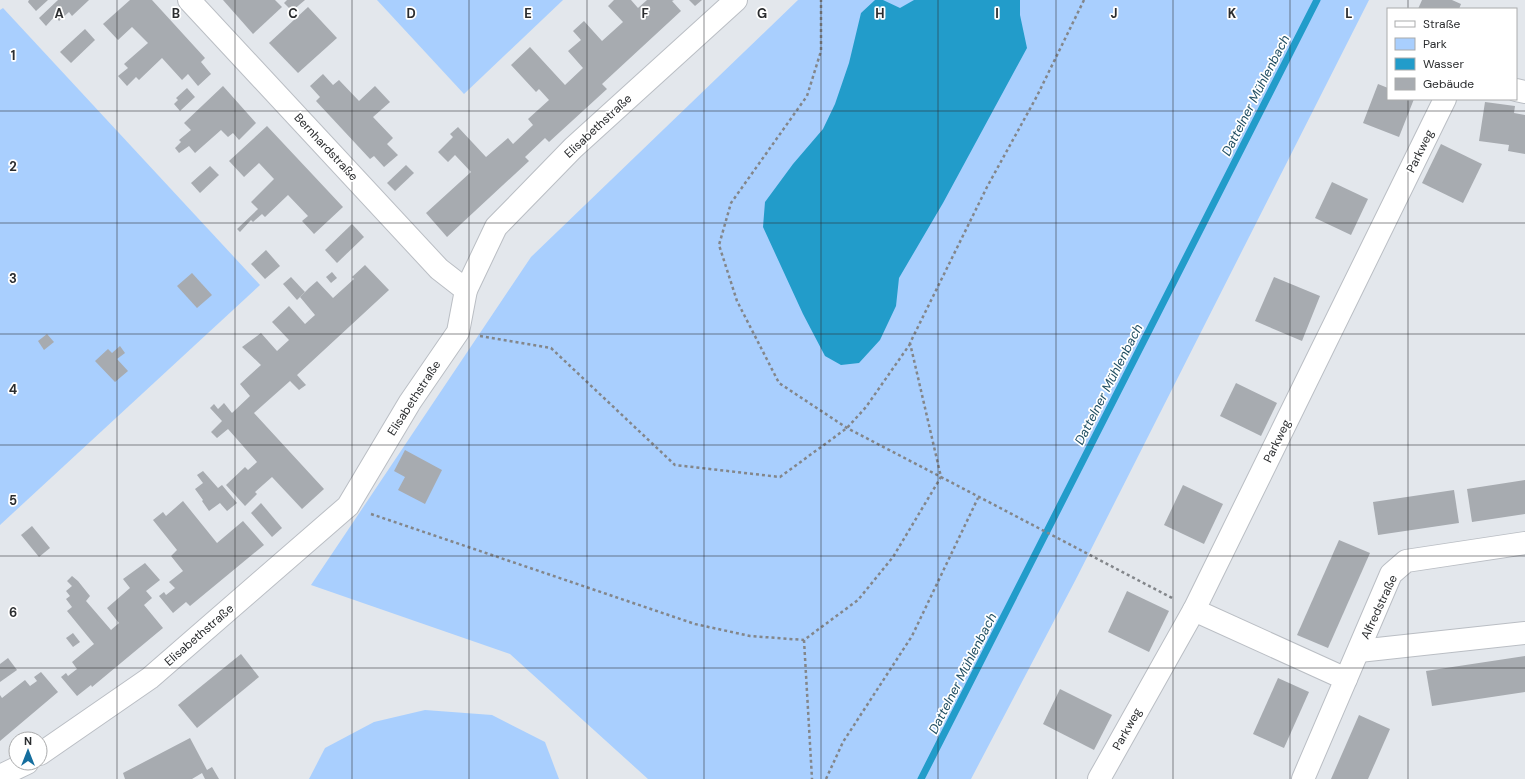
<svg xmlns="http://www.w3.org/2000/svg" width="1525" height="779" viewBox="0 0 1525 779" font-family="'DM Sans',sans-serif">
  <style>
    .green { fill: #a9cffe }
    .water { fill: #229cca }
    .lines { fill: none; stroke-linecap: round; stroke-linejoin: round }
    .stream { stroke: #229cca; stroke-width: 7 }
    .building { fill: #a7abb0 }
    .minor-casing { stroke: #babec4; stroke-width: 24 }
    .path { stroke: #83868a; stroke-width: 2.5; stroke-dasharray: 3 3; stroke-linecap: butt }
    .minor { stroke: #fff; stroke-width: 22 }
    .grid { fill: none; stroke: #2b2d2f; stroke-width: 1; stroke-opacity: 0.55 }
    .labels { text-anchor: middle; stroke-width: 3.5; stroke-linejoin: round; paint-order: stroke }
    .street-label { font-size: 12px; fill: #2b2d2f; stroke: #fff }
    .water-label { font-size: 13px; font-style: italic; fill: #214f63; stroke: #fff }
    .grid-label { font-size: 13px; text-anchor: middle; font-weight: bold; fill: #2b2d2f; stroke: #fff; stroke-width: 3.5; stroke-linejoin: round; paint-order: stroke }
  </style>
  <rect width="100%" height="100%" fill="#e3e7ec"/>
  <g class="green">
    <path d="M377 0H563L464 94Z"/>
    <path d="M798 0H1369L1076 579 971 779H648L510 654 311 585 531 257Z"/>
    <path d="M3 8 260 285 0 525V10Z"/>
    <path d="M425 710 492 715 545 742 559 779H309L325 748 374 722Z"/>
  </g>
  <path class="water" d="M875 0H883L900 8 914 0H1020V15L1027 48 943 203 899 278 896 306 880 340 859 363 841 365 825 356 803 314 763 227 765 202 793 164 823 129 835 104 849 63 861 13Z"/>
  <g class="lines">
    <path class="stream" d="M921 779 1317 0"/>
  </g>
  <g class="building">
    <path d="M29 0H48L36 11 28 2Z"/>
    <path d="M58 0H89L72 16 69 12 59 21 55 16 46 26 39 18Z"/>
    <path d="M130 0H152L205 58 201 62 211 74 198 86 188 74 182 80 162 58 139 80 136 77 127 86 118 76 128 68 124 64 148 43 132 27 118 40 103 24Z"/>
    <path d="M223 0H275L282 7 253 34Z"/>
    <path d="M287 0H305L292 11 284 3Z"/>
    <path d="M614 0H631L638 8 647 0H674L672 1 681 11 602 84 607 89 549 142 545 138 525 157 529 161 447 237 426 213 471 172 455 155 448 162 438 152 453 137 450 134 458 127 486 157 508 138 513 144 533 125 528 119 549 100 539 89 536 92 511 65 530 47 565 85 583 68 568 51 581 40 573 31 584 21 602 41 623 22 608 6Z"/>
    <path d="M689 0H702L695 6Z"/>
    <path d="M1422 0H1452L1461 4 1459 9H1418Z"/>
    <path d="M308 7 337 38 298 73 269 43Z"/>
    <path d="M85 29 95 40 71 63 60 52Z"/>
    <path d="M323 74 333 85 339 80 359 101 375 86 390 102 373 117 393 138 387 144 398 155 384 167 374 156 370 159 316 101 320 97 310 86Z"/>
    <path d="M1378 84 1388 88V99H1414L1399 137 1363 123Z"/>
    <path d="M223 86 256 123 239 140 233 133 228 137 221 130 195 153 189 146 179 153 175 148 181 142 179 140 191 130 184 123Z"/>
    <path d="M187 88 195 97 180 111 174 104 178 100 176 98Z"/>
    <path d="M1485 102 1515 106 1514 113 1525 115V154L1508 151 1509 145 1479 141Z"/>
    <path d="M267 126 343 207 314 234 302 221 308 216 288 195 265 217 262 214 253 222 251 220 240 232 237 229 258 209 251 202 274 179 259 163 244 177 229 161Z"/>
    <path d="M1441 144 1482 164 1463 203 1422 183Z"/>
    <path d="M406 165 414 173 395 191 387 183Z"/>
    <path d="M210 166 219 175 200 193 191 183Z"/>
    <path d="M1332 182 1368 199 1351 235 1315 218Z"/>
    <path d="M352 224 364 237 337 263 325 250Z"/>
    <path d="M266 250 280 266 265 279 251 264Z"/>
    <path d="M365 265 389 290 297 375 306 385 299 390 290 381 254 413 324 489 302 509 272 477 255 492 257 494 245 506 226 485 245 467 248 470 257 462 228 429 217 438 211 432 222 421 210 408 214 404 218 409 224 403 232 413 250 396 240 384 261 365 242 347 261 333 277 351 289 340 272 322 289 306 305 324 315 315 300 297 309 288 317 281 333 298 354 279 352 277Z"/>
    <path d="M332 272 337 278 331 283 326 277Z"/>
    <path d="M192 273 212 295 197 308 177 286Z"/>
    <path d="M291 277 305 292 297 300 283 284Z"/>
    <path d="M1274 277 1320 296 1302 341 1255 321Z"/>
    <path d="M47 334 54 342 44 350 38 341Z"/>
    <path d="M120 346 125 353 117 359 128 371 115 382 95 361 108 349 112 353Z"/>
    <path d="M1236 383 1277 403 1261 436 1220 416Z"/>
    <path d="M405 450 442 470 425 504 398 490 405 477 394 471Z"/>
    <path d="M203 471 218 488 222 485 237 503 227 511 220 503 209 511 202 501 203 500 195 489 203 483 197 475Z"/>
    <path d="M1525 480V514L1472 522 1467 489Z"/>
    <path d="M1183 485 1223 504 1204 544 1164 525Z"/>
    <path d="M1454 490 1459 523 1378 535 1373 502Z"/>
    <path d="M183 501 217 543 243 521 264 545 190 606 186 602 173 613 159 596 164 592 166 595 175 588 169 582 183 571 171 556 177 550 153 520 163 512 166 516Z"/>
    <path d="M261 503 282 528 272 537 251 513Z"/>
    <path d="M32 526 50 548 39 557 21 535Z"/>
    <path d="M1339 540 1370 553 1328 648 1297 635Z"/>
    <path d="M145 563 160 580 146 591 152 598 144 605 163 628 92 687 91 685 77 696 61 677 66 673 68 676 77 669 72 662 94 644 67 611 72 607 66 599 70 596 66 591 72 586 67 581 72 576 78 581 90 596 86 601 111 630 119 623 107 608 130 588 123 579Z"/>
    <path d="M1127 591 1169 611 1149 652 1108 632Z"/>
    <path d="M73 633 80 642 73 647 66 638Z"/>
    <path d="M241 654 259 677 197 728 178 705Z"/>
    <path d="M1525 656V692L1432 706 1426 671Z"/>
    <path d="M8 658 17 670 0 682V664Z"/>
    <path d="M41 672 58 692 0 741V695L2 698 25 680 30 686 37 681 34 677Z"/>
    <path d="M1278 678 1309 692 1284 748 1253 734Z"/>
    <path d="M1060 689 1112 715 1094 750 1043 724Z"/>
    <path d="M1359 715 1390 729 1368 779H1331Z"/>
    <path d="M190 738 207 770 212 767 219 779H205L202 773 192 779H125L123 773Z"/>
  </g>
  <g class="lines">
    <defs>
      <g id="minor">
        <path d="M189 0 439 269 466 290"/>
        <path d="M1516 90 1525 92"/>
        <path d="M1194 610 1346 679"/>
        <path d="M1359 651 1525 633"/>
        <path d="M40 754 150 678 348 506 410 402 458 332 466 290 496 227 573 148 736 0"/>
        <path d="M0 776 27 763"/>
        <path d="M1099 779 1194 610 1445 99"/>
        <path d="M1303 779 1391 574 1406 561 1525 543"/>
      </g>
    </defs>
    <use href="#minor" class="minor-casing"/>
    <g class="path">
      <path d="M1084 0 1037 96 987 187 910 343 941 477 1174 599"/>
      <path d="M480 336 551 348 675 465 780 477 847 428 866 407 910 344"/>
      <path d="M371 514 695 624 750 636 804 640 858 600 893 557 941 477 847 428 779 383 737 301 719 245 731 203 807 96 821 51V0"/>
      <path d="M804 640 812 779"/>
      <path d="M826 779 843 742 912 636 978 498"/>
    </g>
    <use href="#minor" class="minor"/>
  </g>
  <path class="grid" d="M117 0V779M235 0V779M352 0V779M469 0V779M587 0V779M704 0V779M821 0V779M938 0V779M1056 0V779M1173 0V779M1290 0V779M1408 0V9M1408 99V779M0 111H1525M0 223H1525M0 334H1525M0 445H1525M0 556H1525M0 668H1525"/>
  <g class="labels">
    <g class="street-label">
      <text transform="translate(598 126) rotate(-43)" y="4">Elisabethstraße</text>
      <text transform="translate(326 147) rotate(47)" y="4">Bernhardstraße</text>
      <text transform="translate(1420 151) rotate(-64)" y="4">Parkweg</text>
      <text transform="translate(414 398) rotate(-57)" y="4">Elisabethstraße</text>
      <text transform="translate(1277 441) rotate(-64)" y="4">Parkweg</text>
      <text transform="translate(1379 607) rotate(-65)" y="4">Alfredstraße</text>
      <text transform="translate(199 635) rotate(-41)" y="4">Elisabethstraße</text>
      <text transform="translate(1127 729) rotate(-61)" y="4">Parkweg</text>
    </g>
    <g class="water-label">
      <text transform="translate(1255 95) rotate(-63)" y="5">Dattelner Mühlenbach</text>
      <text transform="translate(1108 384) rotate(-63)" y="5">Dattelner Mühlenbach</text>
      <text transform="translate(962 673) rotate(-63)" y="5">Dattelner Mühlenbach</text>
    </g>
  </g>
  <g class="grid-label">
    <text x="59" y="18">A</text>
    <text x="176" y="18">B</text>
    <text x="293" y="18">C</text>
    <text x="411" y="18">D</text>
    <text x="528" y="18">E</text>
    <text x="645" y="18">F</text>
    <text x="762" y="18">G</text>
    <text x="880" y="18">H</text>
    <text x="997" y="18">I</text>
    <text x="1114" y="18">J</text>
    <text x="1232" y="18">K</text>
    <text x="1349" y="18">L</text>
    <text x="13" y="60">1</text>
    <text x="13" y="171">2</text>
    <text x="13" y="283">3</text>
    <text x="13" y="394">4</text>
    <text x="13" y="505">5</text>
    <text x="13" y="617">6</text>
  </g>
  <rect x="1387" y="8" width="130" height="92" fill="#ffffff" stroke="#aaabac"/>
  <rect x="1395" y="21" width="20" height="6" fill="#ffffff" stroke="#aaabac"/>
  <text x="1423" y="28" font-size="12" fill="#2b2d2f">Straße</text>
  <rect x="1395" y="38" width="20" height="12" fill="#a9cffe" stroke="#aaabac"/>
  <text x="1423" y="48" font-size="12" fill="#2b2d2f">Park</text>
  <rect x="1395" y="58" width="20" height="12" fill="#229cca" stroke="#aaabac"/>
  <text x="1423" y="68" font-size="12" fill="#2b2d2f">Wasser</text>
  <rect x="1395" y="78" width="20" height="12" fill="#a7abb0" stroke="#aaabac"/>
  <text x="1423" y="88" font-size="12" fill="#2b2d2f">Gebäude</text>
  <g transform="translate(28 751)"><circle r="19" fill="#ffffff" stroke="#aaabac"/>
  <path d="M0-3L7 15L0 10L-7 15Z" fill="#156e9e"/>
  <text y="-6" font-size="11" font-weight="bold" text-anchor="middle" fill="#2b2d2f">N</text>
  </g>
</svg>
